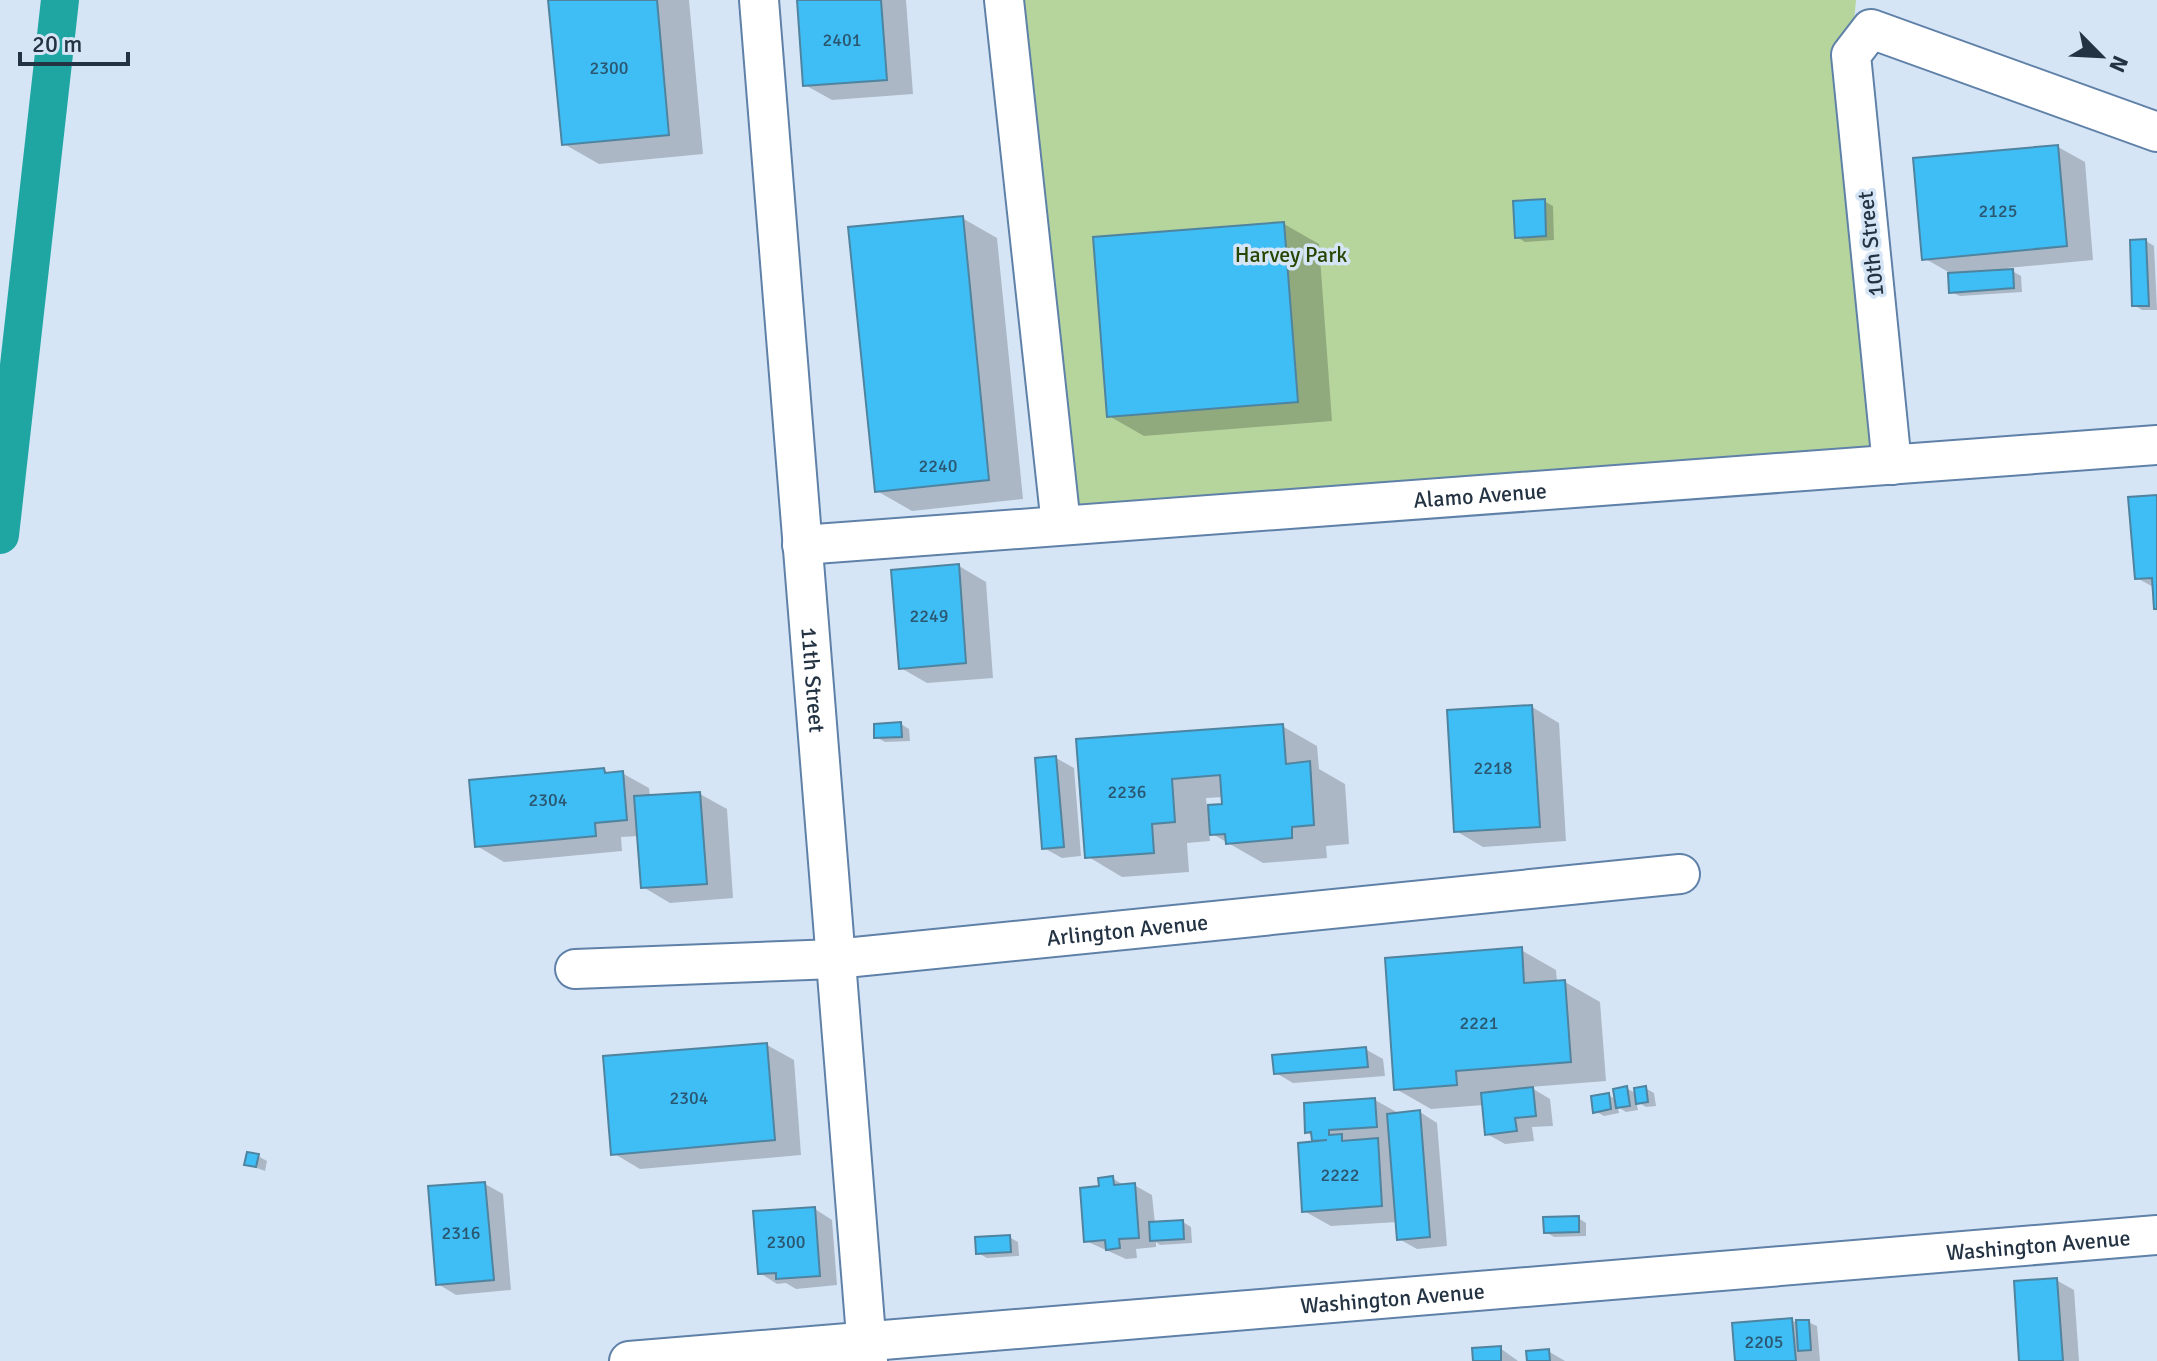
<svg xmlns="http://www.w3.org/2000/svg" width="2157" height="1361" viewBox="0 0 2157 1361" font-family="Signika,sans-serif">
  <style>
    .green { fill: #b5d59d }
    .shadow { fill: #0003; fill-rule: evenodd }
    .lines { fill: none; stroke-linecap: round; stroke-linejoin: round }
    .canal { stroke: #1fa6a3; stroke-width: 38 }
    .building { fill: #3fbdf5; stroke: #4f84a0; stroke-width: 2 }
    .minor-casing { stroke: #5f81a8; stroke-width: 42 }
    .minor { stroke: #fff; stroke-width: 38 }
    .labels { text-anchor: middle; stroke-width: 7; stroke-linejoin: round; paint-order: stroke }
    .number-label { font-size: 18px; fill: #2b5670 }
    .street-label { font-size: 22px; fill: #243343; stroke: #d6e5f6 }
    .park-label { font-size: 22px; fill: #274601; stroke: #d6e5f6 }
  </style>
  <rect width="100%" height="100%" fill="#d6e5f6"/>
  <path class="green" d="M1004 0H1856L1851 56 1892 465 1061 525Z"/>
  <g class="shadow">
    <path d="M550 0H689L703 154 599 164 564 144Z"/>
    <path d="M799 0H906L913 94 832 100 805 85Z"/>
    <path d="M2058 147 2085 162 2093 260 2007 268 2021 276 2022 292 1960 296 1951 292 1950 273 1924 258Z"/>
    <path d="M1544 201 1553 206 1554 240 1525 242 1517 237Z"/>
    <path d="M962 218 997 238 1023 499 912 511 877 491Z"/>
    <path d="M1284 224 1319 244 1332 421 1144 436 1109 416Z"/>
    <path d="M2146 241 2154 246 2157 310H2142L2134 305Z"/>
    <path d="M2157 497V608L2155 588 2137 578Z"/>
    <path d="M959 566 986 582 993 678 927 683 901 668Z"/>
    <path d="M1532 707 1559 723 1566 841 1483 847 1456 831Z"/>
    <path d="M901 724 909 729 910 741 885 742 876 737Z"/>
    <path d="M1282 726 1317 746 1319 769 1345 784 1349 844 1326 846 1327 858 1263 863 1209 832 1210 841 1187 843 1189 872 1122 877 1087 856 1078 741ZM1223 797 1224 806 1207 807 1206 798Z"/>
    <path d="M1056 758 1074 768 1081 856 1062 858 1044 848Z"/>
    <path d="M604 770 610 774 622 773 649 788 650 797 700 794 727 809 733 898 670 903 643 887 639 836 621 837 622 851 504 862 477 846Z"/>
    <path d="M1521 950 1556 970 1557 982H1565L1600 1002 1606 1081 1530 1087 1550 1099 1553 1126 1532 1127 1534 1141 1505 1144 1487 1134 1484 1105 1431 1109 1396 1089Z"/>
    <path d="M767 1045 794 1060 801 1155 640 1169 613 1153Z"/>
    <path d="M1365 1049 1383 1059 1385 1076 1293 1083 1276 1073Z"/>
    <path d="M1626 1088 1637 1094 1645 1088 1654 1093 1656 1106 1646 1107 1636 1101 1638 1110 1626 1112 1618 1107 1619 1113 1604 1116 1595 1111 1608 1095 1617 1100Z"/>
    <path d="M1375 1100 1400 1114 1420 1112 1437 1123 1447 1246 1417 1249 1399 1239 1398 1222 1331 1226 1304 1211 1321 1144 1307 1132Z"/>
    <path d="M258 1156 267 1161 265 1171 246 1164Z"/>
    <path d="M1112 1178 1125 1186 1134 1185 1152 1195 1155 1224 1183 1222 1191 1227 1192 1243 1160 1245 1156 1242V1247L1136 1249 1137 1258 1126 1259 1086 1241 1102 1188Z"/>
    <path d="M485 1184 503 1194 511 1290 456 1295 438 1284Z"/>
    <path d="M815 1209 832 1220 837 1285 796 1289 786 1283 777 1284 760 1273Z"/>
    <path d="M1578 1218 1586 1223V1236L1554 1237 1546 1232Z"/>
    <path d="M1009 1237 1018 1242 1019 1256 987 1258 978 1253Z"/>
    <path d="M2056 1280 2074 1290 2079 1361H2021Z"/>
    <path d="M1791 1320 1799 1324 1808 1322 1817 1326 1820 1361H1737Z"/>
    <path d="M1500 1348 1518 1361H1475Z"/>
    <path d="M1548 1351 1565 1361H1529Z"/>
  </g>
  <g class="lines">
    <path class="canal" d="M0 535 60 0"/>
  </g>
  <g class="building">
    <path d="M548 0H657L669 135 562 145Z"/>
    <path d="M797 0H881L887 80 803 86Z"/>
    <path d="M2058 145 2067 246 1922 260 1913 158Z"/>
    <path d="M1545 199 1546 236 1515 238 1513 201Z"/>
    <path d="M963 216 989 480 875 492 848 227Z"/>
    <path d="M1284 222 1298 402 1107 417 1093 237Z"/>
    <path d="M2146 239 2149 306H2132L2130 240Z"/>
    <path d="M2013 269 2014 288 1949 293 1948 273Z"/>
    <path d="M2157 495V609H2154L2152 578 2135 579 2128 497Z"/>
    <path d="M959 564 966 663 899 669 891 570Z"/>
    <path d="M1532 705 1540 827 1454 832 1447 710Z"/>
    <path d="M901 722 902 737 874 738V724Z"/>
    <path d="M1283 724 1286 764 1310 761 1314 825 1292 827V838L1226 844 1225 834 1210 835 1208 805 1222 804 1220 775 1172 779 1175 822 1152 824 1154 853 1085 858 1076 739Z"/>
    <path d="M1056 756 1064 847 1042 849 1035 758Z"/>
    <path d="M604 768 605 773 623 771 627 820 595 823 596 836 475 847 469 780Z"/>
    <path d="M700 792 707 884 641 888 634 796Z"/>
    <path d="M1522 947 1524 983 1565 980 1571 1062 1456 1071 1457 1085 1394 1090 1385 958Z"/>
    <path d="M767 1043 775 1140 611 1155 603 1056Z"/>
    <path d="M1366 1047 1368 1067 1274 1074 1272 1055Z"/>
    <path d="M1627 1086 1630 1106 1616 1108 1613 1089Z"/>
    <path d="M1646 1086 1648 1102 1636 1104 1634 1088Z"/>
    <path d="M1533 1087 1536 1116 1515 1118 1517 1131 1485 1135 1481 1093Z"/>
    <path d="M1609 1093 1611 1109 1593 1113 1591 1096Z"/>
    <path d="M1375 1098 1377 1127 1329 1130V1135L1342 1134V1141L1378 1138 1382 1206 1302 1212 1298 1143 1327 1140 1312 1141 1311 1132 1305 1133 1304 1103Z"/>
    <path d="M1420 1110 1430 1237 1397 1240 1387 1114Z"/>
    <path d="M247 1152 259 1154 256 1167 244 1165Z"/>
    <path d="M1113 1176 1114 1185 1135 1183 1139 1238 1119 1239 1120 1248 1106 1250 1105 1240 1084 1242 1080 1188 1099 1186 1098 1178Z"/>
    <path d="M485 1182 494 1280 436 1285 428 1186Z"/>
    <path d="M815 1207 820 1276 776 1279V1273L758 1274 753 1211Z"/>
    <path d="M1579 1216V1232L1544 1233 1543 1217Z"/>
    <path d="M1183 1220 1184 1239 1150 1241 1149 1222Z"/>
    <path d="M1010 1235 1011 1252 976 1254 975 1237Z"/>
    <path d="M2057 1278 2063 1361H2019L2014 1281Z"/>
    <path d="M1792 1318 1796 1361H1735L1732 1323Z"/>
    <path d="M1796 1320H1809L1811 1350 1798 1351Z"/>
    <path d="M1501 1346V1361H1473L1472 1348Z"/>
    <path d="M1549 1349 1550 1361H1527L1526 1351Z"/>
  </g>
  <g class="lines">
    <defs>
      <g id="minor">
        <path id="s1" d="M759 0 868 1361"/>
        <path d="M1004 0 1061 525"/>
        <path d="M1892 465 1851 55 1871 29 2157 132"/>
        <path id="s2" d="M802 545 2157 445"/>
        <path id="s3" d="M575 969 835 959 1680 874"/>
        <path id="s4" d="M629 1361 2157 1235"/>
      </g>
    </defs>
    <use href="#minor" class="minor-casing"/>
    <use href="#minor" class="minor"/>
  </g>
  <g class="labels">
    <g class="number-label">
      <text x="842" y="46">2401</text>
      <text x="609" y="74">2300</text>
      <text x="1998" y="217">2125</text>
      <text x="938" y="472">2240</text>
      <text x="929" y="622">2249</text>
      <text x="1493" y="774">2218</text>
      <text x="1127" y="798">2236</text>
      <text x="548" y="806">2304</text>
      <text x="1479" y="1029">2221</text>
      <text x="689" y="1104">2304</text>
      <text x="1340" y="1181">2222</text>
      <text x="461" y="1239">2316</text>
      <text x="786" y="1248">2300</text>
      <text x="1764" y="1348">2205</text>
    </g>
    <g class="street-label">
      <text transform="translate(1870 244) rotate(-96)" y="8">10th Street</text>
      <text dy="8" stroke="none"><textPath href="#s2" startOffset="680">Alamo Avenue</textPath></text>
      <text dy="8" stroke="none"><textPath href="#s1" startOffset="682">11th Street</textPath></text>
      <text dy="8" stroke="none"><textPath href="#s3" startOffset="554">Arlington Avenue</textPath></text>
      <text dy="8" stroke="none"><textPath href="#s4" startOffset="1414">Washington Avenue</textPath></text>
      <text dy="8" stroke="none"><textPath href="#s4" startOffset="766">Washington Avenue</textPath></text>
    </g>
    <g class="park-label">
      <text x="1291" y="262">Harvey Park</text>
    </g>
  </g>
  <g transform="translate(2101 56) rotate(114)" stroke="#d6e5f6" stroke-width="6" paint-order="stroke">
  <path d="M0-6L14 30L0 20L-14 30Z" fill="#243343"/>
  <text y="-12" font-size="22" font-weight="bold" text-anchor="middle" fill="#243343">N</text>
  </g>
  <path d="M20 52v12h108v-12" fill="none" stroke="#243343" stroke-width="4"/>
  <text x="32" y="52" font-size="24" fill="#243343" stroke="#d6e5f6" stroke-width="6" paint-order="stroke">20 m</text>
</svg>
